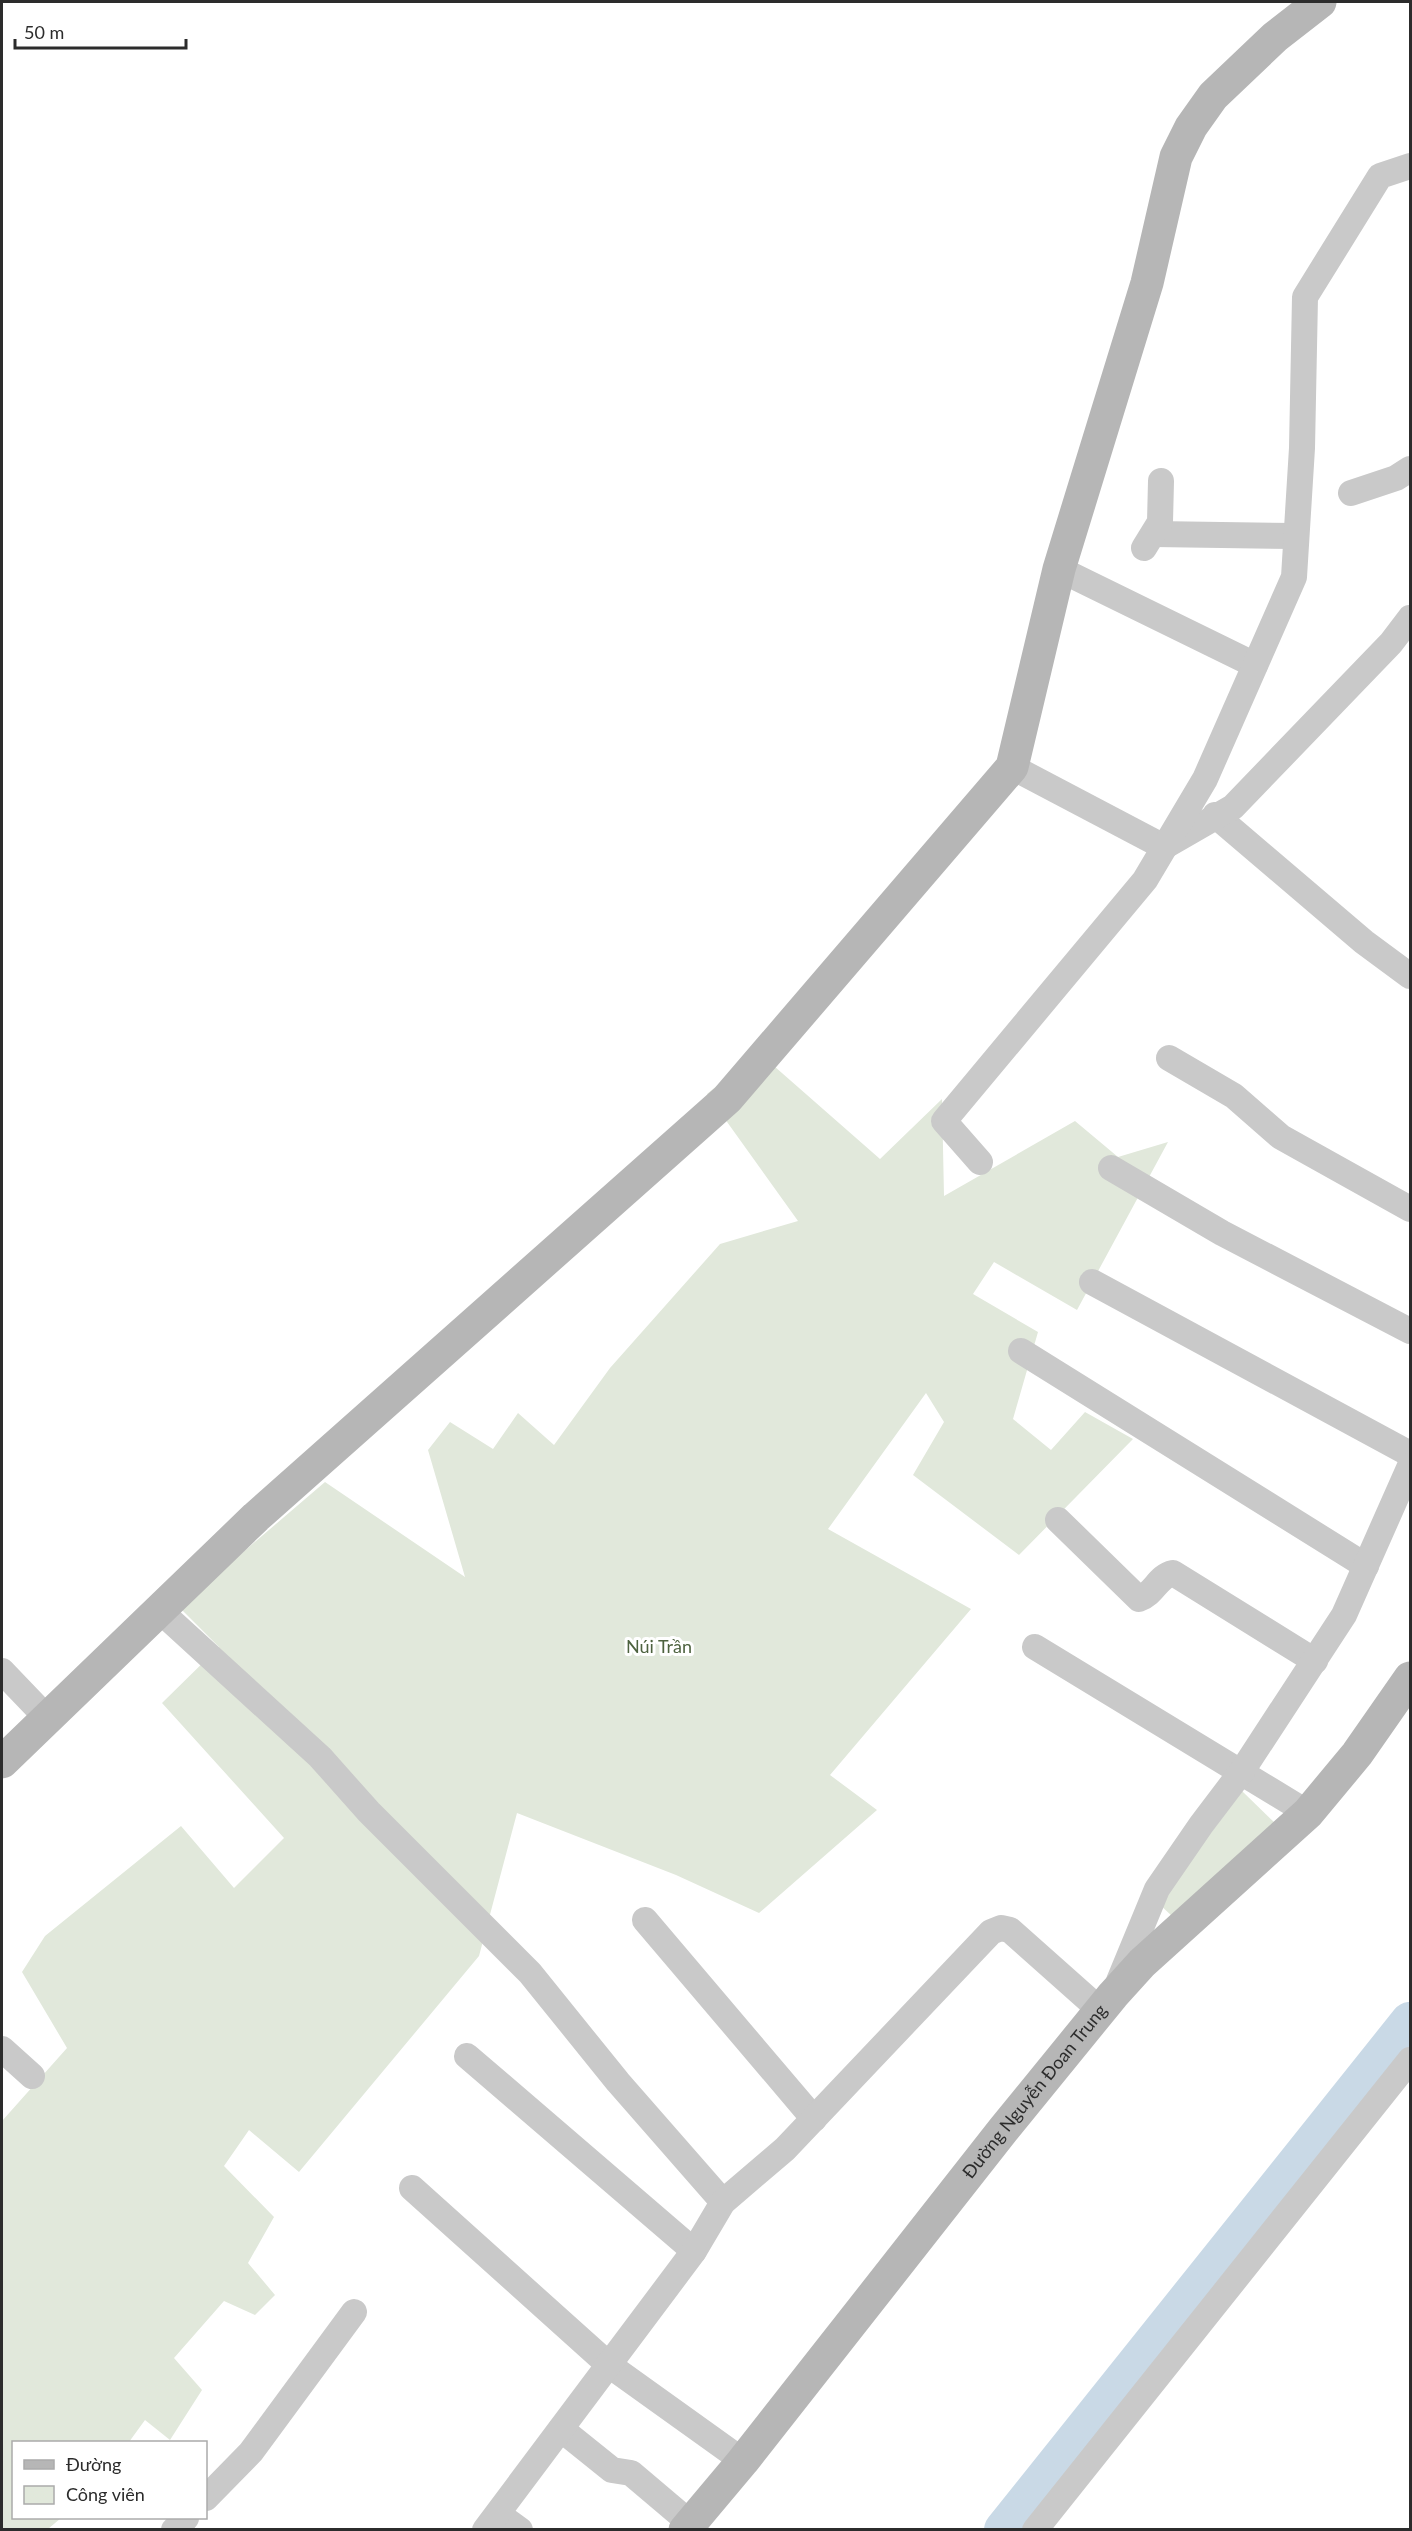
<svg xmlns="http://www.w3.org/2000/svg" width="1412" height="2531" viewBox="0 0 1412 2531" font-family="Lato,sans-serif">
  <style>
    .green { fill: #e1e8db }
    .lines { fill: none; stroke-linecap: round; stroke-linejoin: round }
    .river { stroke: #c9d9e6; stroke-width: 40 }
    .street { stroke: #c9c9c9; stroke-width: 26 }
    .secondary { stroke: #b6b6b6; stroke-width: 33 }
    .labels { text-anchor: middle; stroke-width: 6; stroke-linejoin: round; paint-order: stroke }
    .park-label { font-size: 18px; fill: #4d623f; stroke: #fff }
    .street-label { font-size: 18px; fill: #2c2c2c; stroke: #fff }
  </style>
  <rect width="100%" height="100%" fill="#fff"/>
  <g class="green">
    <path d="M758 1052 880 1159 942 1099 944 1196 1075 1121 1118 1157 1168 1142 1077 1310 994 1262 973 1294 1038 1332 1013 1419 1051 1450 1085 1412 1133 1439 1019 1555 913 1475 944 1422 926 1393 828 1529 971 1609 830 1775 877 1810 759 1913 676 1875 517 1813 479 1956 299 2172 249 2130 224 2166 274 2217 248 2263 275 2295 255 2315 224 2301 174 2358 202 2390 170 2440 145 2420 129 2442H14V2518H61L48 2529 2 2530V2121L67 2048 22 1972 45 1936 181 1826 234 1888 284 1838 162 1703 219 1647 179 1607 325 1482 465 1577 428 1450 450 1422 493 1449 518 1413 554 1445 610 1368 720 1244 798 1221 707 1094Z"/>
    <path d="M1242 1791 1277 1825 1173 1917 1158 1903Z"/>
  </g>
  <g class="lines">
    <path class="river" d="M1004 2530 1410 2022"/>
    <g class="street">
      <path d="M1351 493 1396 478 1410 469"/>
      <path d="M1154 534 1296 536"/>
      <path d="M1144 548 1160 522 1161 481"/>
      <path d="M1059 569 1255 665"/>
      <path d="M1012 767 1164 847"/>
      <path d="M1215 815 1364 942 1410 976"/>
      <path d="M1167 845 1233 807 1391 643 1410 618"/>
      <path d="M1169 1058 1234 1096 1281 1137 1410 1209"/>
      <path d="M980 1162 944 1121 1145 880 1205 779 1294 577 1302 448 1305 297 1380 176 1410 166"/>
      <path d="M1111 1168 1222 1233 1410 1331"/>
      <path d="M1092 1282 1410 1454"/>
      <path d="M1021 1351 1366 1566"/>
      <path d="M1058 1520 1139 1599C1154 1594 1158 1576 1173 1573L1315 1661"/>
      <path d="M159 1610 320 1757 369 1812 530 1973 618 2082 723 2202"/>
      <path d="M1035 1647 1308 1813"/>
      <path d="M2 1671 47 1718"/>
      <path d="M645 1920 814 2119"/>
      <path d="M1119 1981 1157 1889 1201 1825 1242 1771 1344 1615 1410 1466"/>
      <path d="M2 2049 32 2076"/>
      <path d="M467 2056 694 2251"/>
      <path d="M412 2188 609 2365 743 2461"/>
      <path d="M561 2429 612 2470 631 2473 690 2523"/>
      <path d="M206 2498 251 2452 354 2312"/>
      <path d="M498 2514 520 2530"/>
      <path d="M174 2530 186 2518"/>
      <path d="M485 2530 694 2251 723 2202 785 2149 991 1932 1001 1928 1010 1930 1100 2010"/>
      <path d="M1035 2530 1410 2060"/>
    </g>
    <g class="secondary">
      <path d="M2 1762 256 1517 727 1099 1012 767 1059 569 1147 283 1176 157 1191 127 1213 96 1275 37 1320 2"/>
      <path id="s1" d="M685 2530 743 2461 1003 2130 1113 1995 1142 1963 1308 1813 1357 1754 1410 1678"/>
    </g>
  </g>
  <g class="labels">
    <g class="park-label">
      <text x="659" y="1653">Núi Trần</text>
    </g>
    <g class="street-label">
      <text dy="6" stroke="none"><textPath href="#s1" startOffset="561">Đường Nguyễn Đoan Trung</textPath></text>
    </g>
  </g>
  <rect width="1412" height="2531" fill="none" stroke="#2c2c2c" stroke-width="6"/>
  <rect x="12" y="2441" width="195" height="78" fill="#ffffff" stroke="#ababab" stroke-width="1.5"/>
  <rect x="24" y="2460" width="30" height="9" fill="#b6b6b6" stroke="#ababab" stroke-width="1.5"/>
  <text x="66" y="2471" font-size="18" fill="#2c2c2c">Đường</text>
  <rect x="24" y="2486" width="30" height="18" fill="#e1e8db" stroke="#ababab" stroke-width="1.5"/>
  <text x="66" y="2501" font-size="18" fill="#2c2c2c">Công viên</text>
  <path d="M15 39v9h171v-9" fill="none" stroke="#2c2c2c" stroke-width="3"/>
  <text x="24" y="39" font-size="18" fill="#2c2c2c" stroke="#ffffff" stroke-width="4.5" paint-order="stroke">50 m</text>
</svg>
